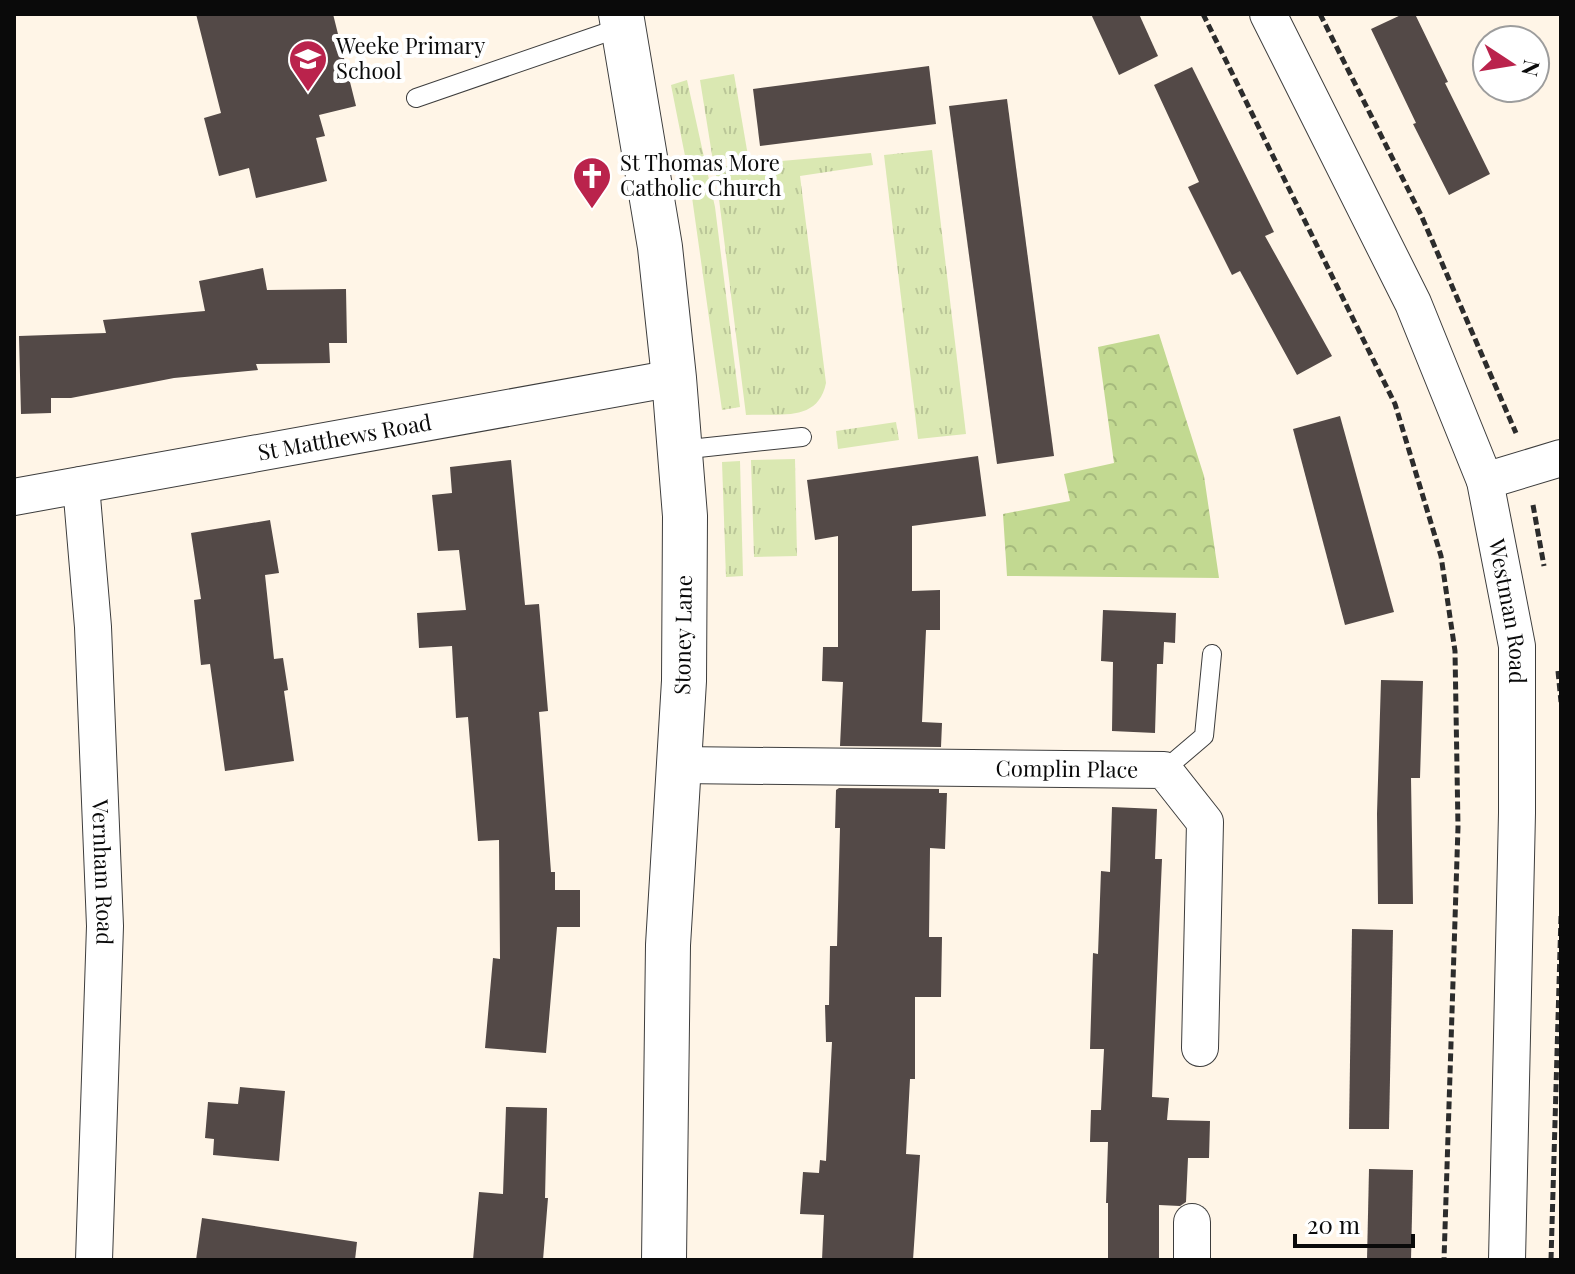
<svg xmlns="http://www.w3.org/2000/svg" width="1575" height="1274" viewBox="0 0 1575 1274" font-family="'Playfair Display',serif">
  <style>
    .grass { fill: url(#grass-tufts) }
    .forest { fill: url(#forest-crowns) }
    .building { fill: #534947 }
    .lines { fill: none; stroke-linecap: round; stroke-linejoin: round }
    .service-casing { stroke: #3d3d3d; stroke-width: 20 }
    .minor-casing { stroke: #3d3d3d; stroke-width: 38 }
    .tertiary-casing { stroke: #3d3d3d; stroke-width: 46 }
    .path { stroke: #2c2c2c; stroke-width: 5; stroke-dasharray: 8 4; stroke-linecap: butt }
    .service { stroke: #fff; stroke-width: 18 }
    .minor { stroke: #fff; stroke-width: 36 }
    .tertiary { stroke: #fff; stroke-width: 44 }
    .labels { text-anchor: middle; stroke-width: 8; stroke-linejoin: round; paint-order: stroke }
    .poi-label { font-size: 22px; fill: #0a0a0a; stroke: #fff; text-anchor: start }
    .street-label { font-size: 22px; fill: #0a0a0a; stroke: #fff }
  </style>
  <defs>
    <pattern id="grass-tufts" width="24" height="20" patternUnits="userSpaceOnUse" patternTransform="scale(2)"><rect width="24" height="20" fill="#dae8b2"/><path d="M3 7l-1-3M5 7V3M7 7l1-3M15 17l-1-3M17 17v-4M19 17l1-3" fill="none" stroke="#bac698"/></pattern>
    <pattern id="forest-crowns" width="20" height="18" patternUnits="userSpaceOnUse" patternTransform="scale(2)"><rect width="20" height="18" fill="#c2d991"/><path d="M2 6a3 3 0 1 1 6 0M12 15a3 3 0 1 1 6 0" fill="none" stroke="#a5b97c"/></pattern>
  </defs>
  <rect width="100%" height="100%" fill="#fff5e7"/>
  <g class="grass">
    <path d="M734 74 748 156 713 161 700 80Z"/>
    <path d="M687 80 715 207 740 407 722 410 689 176 671 85Z"/>
    <path d="M932 150 966 434 918 439 884 155Z"/>
    <path d="M871 153 873 165 800 176 826 383C818 423 779 413 746 415L715 167Z"/>
    <path d="M896 422 899 440 838 449 836 431Z"/>
    <path d="M795 459 797 556 754 557 751 460Z"/>
    <path d="M740 461 743 576 726 577 722 462Z"/>
  </g>
  <path class="forest" d="M1159 334 1204 476 1219 578 1007 576 1003 514 1070 501 1064 474 1114 463 1098 347Z"/>
  <g class="building">
    <path d="M196 14H333L356 106 319 115 325 136 316 138 327 181 256 198 249 168 219 176 204 118 221 113Z"/>
    <path d="M1091 14H1139L1158 56 1119 75Z"/>
    <path d="M1403 14H1415L1448 82 1445 83 1490 174 1449 195 1413 124 1416 123 1371 29Z"/>
    <path d="M929 66 936 124 760 146 753 89Z"/>
    <path d="M1192 67 1274 232 1265 236 1332 356 1297 375 1240 271 1232 275 1188 187 1199 182 1154 85Z"/>
    <path d="M1007 99 1054 456 997 464 949 106Z"/>
    <path d="M263 268 267 290 346 289 347 343H329L330 363 256 364 258 370 174 378 71 398H51V413L21 414 19 336 106 333 103 320 205 311 199 281Z"/>
    <path d="M1340 416 1394 612 1345 625 1293 429Z"/>
    <path d="M978 456 986 516 912 526V591L940 590V630H926L922 722 942 723 941 747 840 746 843 682 822 681 823 647H838V536L815 540 807 480Z"/>
    <path d="M511 460 525 605 539 604 548 711 539 712 551 872H555V890H580V927H557L546 1053 485 1048 493 958 500 959 499 840 478 841 468 717 456 718 452 646 419 648 417 613 466 610 459 550 438 551 432 495 452 493 450 467Z"/>
    <path d="M270 520 279 573 265 575 274 659 283 658 288 690 284 691 294 761 225 771 210 664 201 665 194 600 201 599 191 533Z"/>
    <path d="M1103 610 1176 613 1175 643 1164 642 1163 664H1157L1155 733 1112 731 1113 662 1101 661Z"/>
    <path d="M1381 680 1423 681 1420 778H1411L1413 904H1378L1377 814Z"/>
    <path d="M839 788 939 789V793H947L945 849 930 848 929 937H942L941 997H915V1079H910L906 1154 920 1155 913 1260H822L824 1215 800 1214 803 1172 819 1173 820 1160 826 1161 832 1042H826L825 1005H829L830 946H837L840 828H835L836 790Z"/>
    <path d="M1112 807 1157 809 1155 859H1162L1152 1097 1169 1098 1167 1120 1210 1121 1209 1158H1188L1186 1202 1180 1206 1159 1205V1260H1108V1203H1106L1108 1142H1090L1091 1110H1101L1104 1049H1090L1093 953 1098 954 1101 871 1110 872Z"/>
    <path d="M1352 929 1393 930 1389 1129H1349Z"/>
    <path d="M240 1087 285 1091 279 1161 213 1155 214 1139 205 1138 208 1102 238 1104Z"/>
    <path d="M506 1107 547 1108 545 1198H548L543 1260H473L479 1192 503 1194Z"/>
    <path d="M1369 1169 1413 1170 1411 1260H1367Z"/>
    <path d="M202 1218 357 1242 355 1260H196Z"/>
  </g>
  <g class="lines">
    <defs>
      <g id="service">
        <path d="M416 98 622 27"/>
        <path d="M680 450 802 437"/>
        <path d="M1164 770 1204 736 1212 654"/>
      </g>
      <g id="minor">
        <path id="s1" d="M1268 14 1413 303 1485 481 1517 646V813L1507 1260"/>
        <path d="M1485 481 1561 458"/>
        <path id="s2" d="M81 485 93 627 105 926 94 1260"/>
        <path id="s3" d="M14 497 674 378"/>
        <path id="s4" d="M679 765 1164 770 1205 822 1200 1048"/>
        <path d="M1192 1222V1260"/>
      </g>
      <path id="tertiary" d="M621 14 660 247 674 378 685 516 684 681 668 945 664 1260"/>
    </defs>
    <use href="#service" class="service-casing"/>
    <use href="#minor" class="minor-casing"/>
    <use href="#tertiary" class="tertiary-casing"/>
    <g class="path">
      <path d="M1203 14 1395 404 1441 556 1455 651 1458 827 1444 1260"/>
      <path d="M1320 14 1421 215 1516 433"/>
      <path d="M1533 505 1544 566"/>
      <path d="M1558 671 1561 702"/>
      <path d="M1551 1260 1561 916"/>
    </g>
    <use href="#service" class="service"/>
    <use href="#minor" class="minor"/>
    <use href="#tertiary" class="tertiary"/>
  </g>
  <defs>
    <symbol id="school-pin" viewBox="-11 -11 22 30"><path d="M0 17L-7.5 6A9.5 9.5 0 1 1 7.5 6Z" fill="#ba234c" stroke="#fff"/><path d="M0-5L7-2L0 1L-7-2ZM-4 1L0 2.5L4 1V4Q0 6-4 4Z" fill="#fff"/></symbol>
    <symbol id="church-pin" viewBox="-11 -11 22 30"><path d="M0 17L-7.5 6A9.5 9.5 0 1 1 7.5 6Z" fill="#ba234c" stroke="#fff"/><path d="M-1.2-6h2.4v3.5h3.3v2.4h-3.3V6h-2.4V-.1h-3.3v-2.4h3.3Z" fill="#fff"/></symbol>
  </defs>
  <g fill-rule="evenodd">
    <use href="#school-pin" x="286" y="37" width="44" height="60"/>
    <use href="#church-pin" x="570" y="154" width="44" height="60"/>
  </g>
  <g class="labels">
    <g class="poi-label">
      <text x="336" y="54">Weeke Primary<tspan x="336" dy="25">School</tspan></text>
      <text x="620" y="171">St Thomas More<tspan x="620" dy="25">Catholic Church</tspan></text>
    </g>
    <g class="street-label">
      <text dy="8" stroke="none"><textPath href="#s3" startOffset="336">St Matthews Road</textPath></text>
      <text dy="8" stroke="none"><textPath href="#s1" startOffset="648">Westman Road</textPath></text>
      <text transform="translate(683 635) rotate(-89)" y="8">Stoney Lane</text>
      <text dy="8" stroke="none"><textPath href="#s4" startOffset="388">Complin Place</textPath></text>
      <text dy="8" stroke="none"><textPath href="#s2" startOffset="388">Vernham Road</textPath></text>
    </g>
  </g>
  <rect width="1575" height="1274" fill="none" stroke="#0a0a0a" stroke-width="32"/>
  <g transform="translate(1511 64) rotate(102)"><circle r="38" fill="#ffffff" stroke="#9d9d9d" stroke-width="2"/>
  <path d="M0-6L14 30L0 20L-14 30Z" fill="#ba234c"/>
  <text y="-12" font-size="22" font-weight="bold" text-anchor="middle" fill="#0a0a0a">N</text>
  </g>
  <path d="M1295 1234v12h118v-12" fill="none" stroke="#0a0a0a" stroke-width="4"/>
  <text x="1307" y="1234" font-size="24" fill="#0a0a0a" stroke="#ffffff" stroke-width="6" paint-order="stroke">20 m</text>
</svg>
